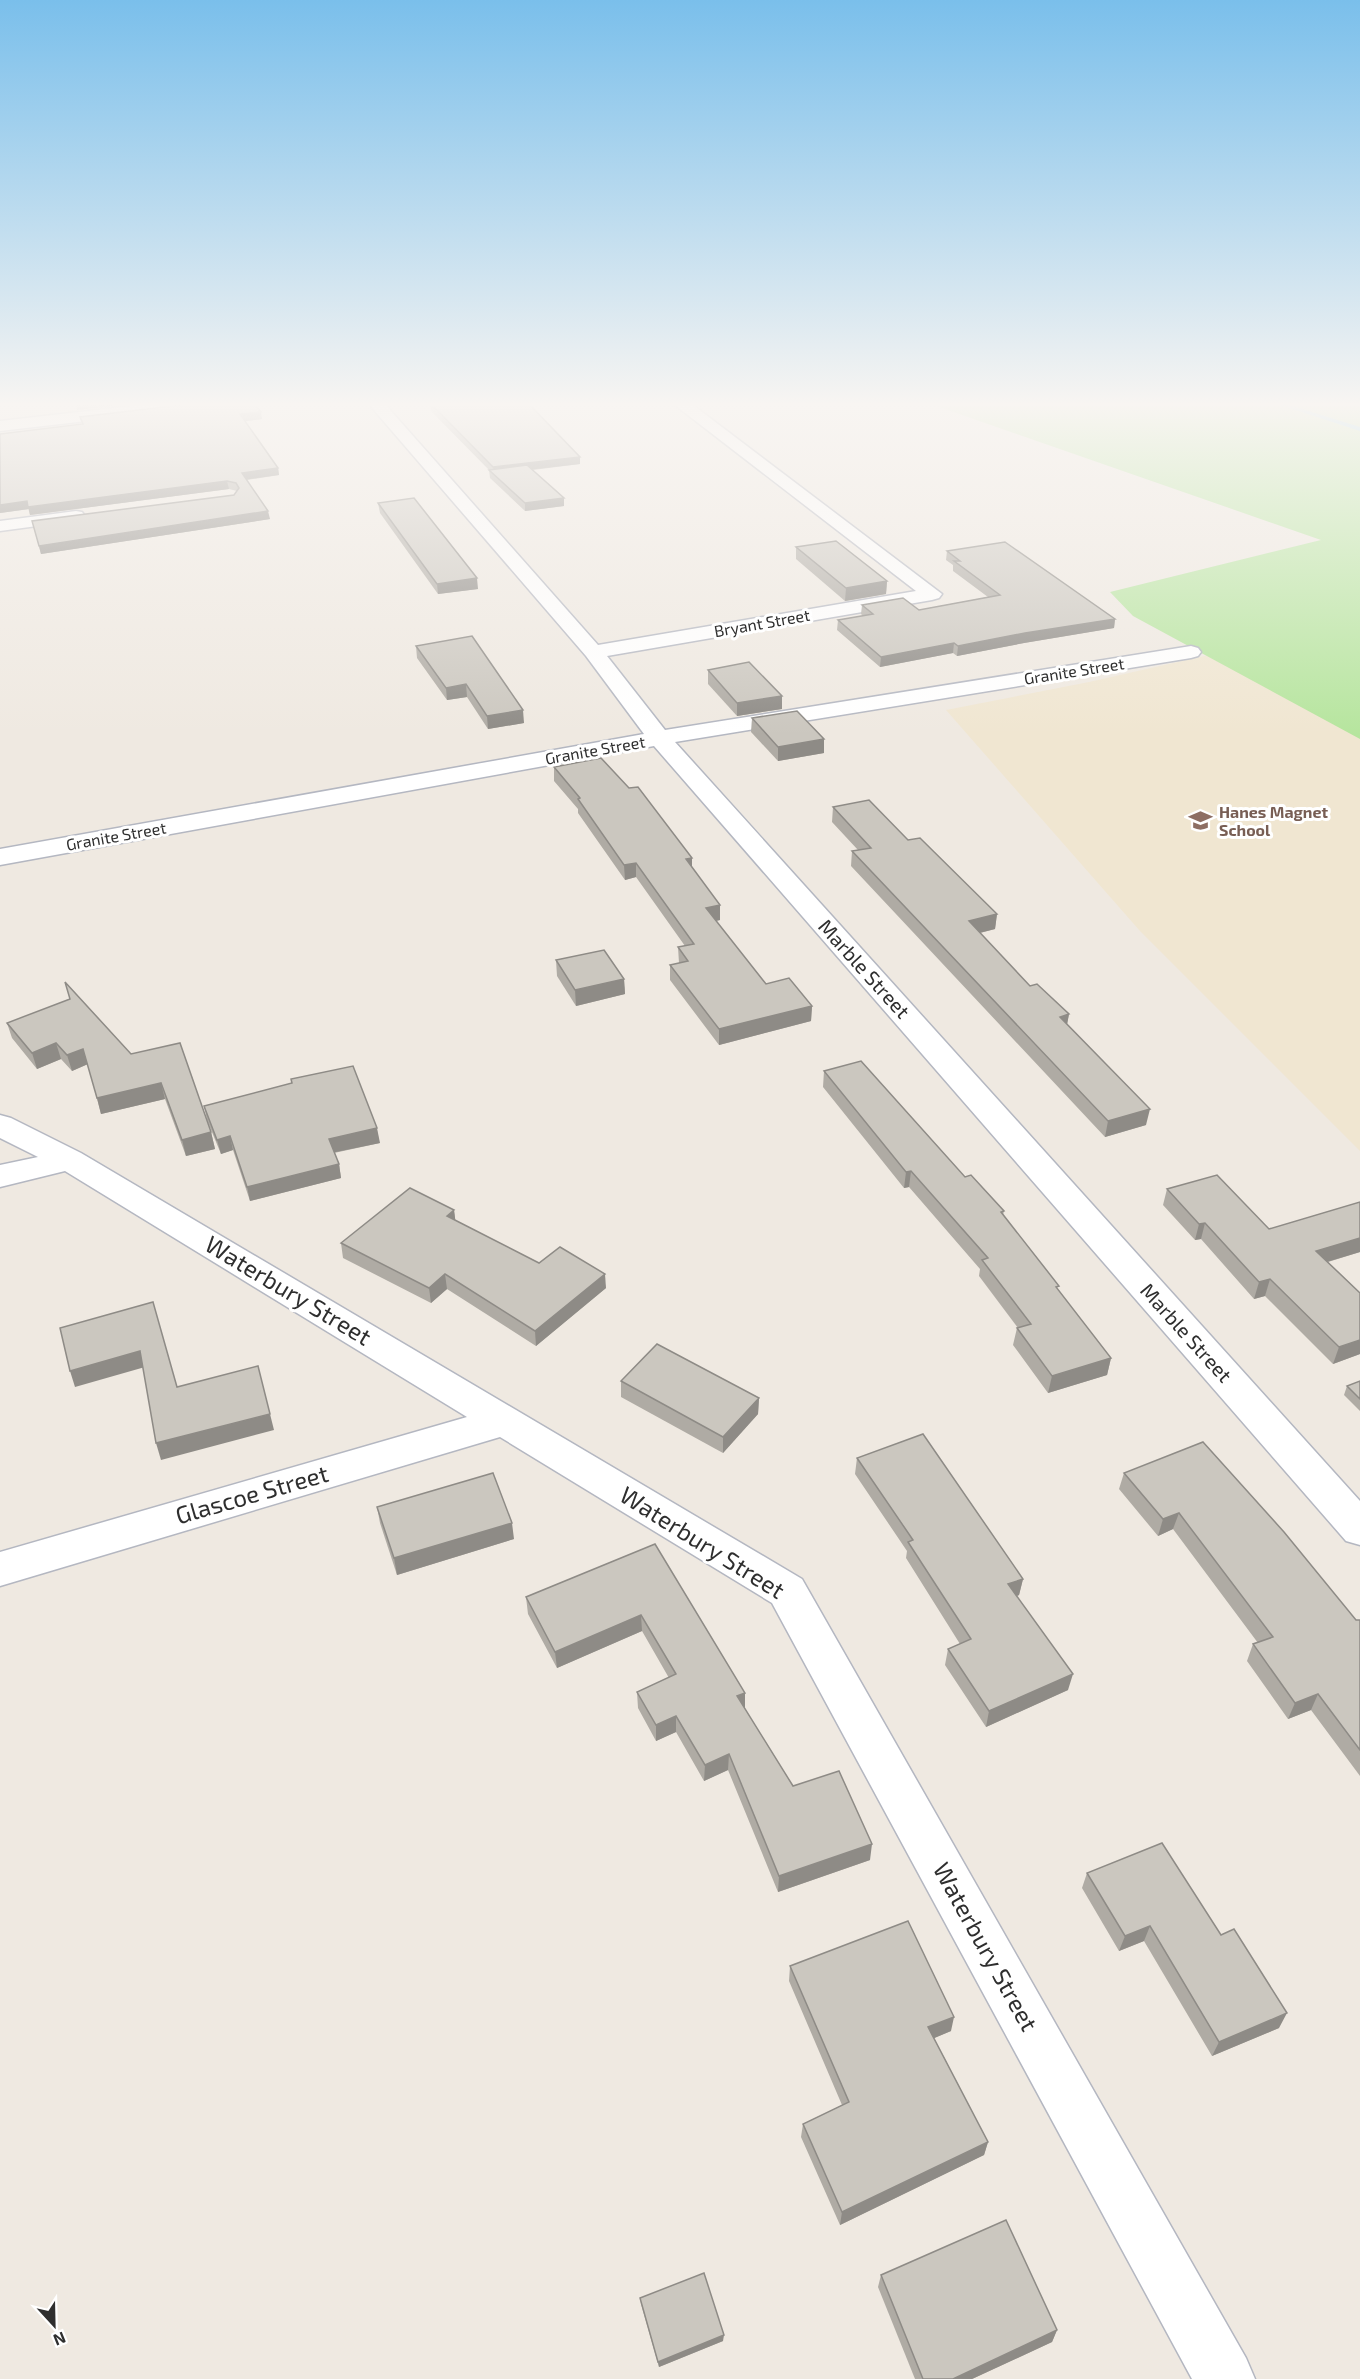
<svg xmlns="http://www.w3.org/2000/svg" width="1360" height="2379" viewBox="0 0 1360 2379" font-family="'Exo 2',sans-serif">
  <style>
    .education { fill: #f0e6d1 }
    .green { fill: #b6e59e }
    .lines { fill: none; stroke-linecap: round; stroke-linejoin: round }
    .stream { fill: #75cff0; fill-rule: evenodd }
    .minor-casing { stroke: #b4b7c1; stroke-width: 3 }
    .minor { fill: #fff; fill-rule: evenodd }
    .wall { fill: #afaba4 }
    .shaded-wall { fill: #8e8b86 }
    .building { fill: #cbc7bf; stroke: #8e8b86; stroke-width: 1.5 }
    .labels { text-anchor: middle; stroke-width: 6; stroke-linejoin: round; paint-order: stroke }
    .far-street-label { font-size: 16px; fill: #2e2e2e; stroke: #fff }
    .far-education-label { font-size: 16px; font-weight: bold; fill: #785e54; stroke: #fff; text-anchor: start }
    .street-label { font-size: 20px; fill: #2e2e2e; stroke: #fff }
    .near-street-label { font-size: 24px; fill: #2e2e2e; stroke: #fff }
  </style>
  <rect width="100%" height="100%" fill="#efe9e1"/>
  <path class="education" d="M1360 621V1151L1140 931 946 710 1089 682Z"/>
  <path class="green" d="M925 402H1360V739L1133 616 1110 592 1321 540Z"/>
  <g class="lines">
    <path class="stream" d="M1271 402H1280L1360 427V431Z"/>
    <defs>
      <g id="minor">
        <path d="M167 402H215L207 407 0 431V421Z"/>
        <path d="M367 402H383L598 645 916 591 671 402H689L942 594 939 598 932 600 607 656 665 730 1191 646 1198 648 1201 652 1198 656 1191 658 675 742 1360 1501V1545L1346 1541 654 746 0 865V849L644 734 586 656Z"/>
        <path d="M76 511 82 512 85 516 82 520 0 531V521Z"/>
        <path d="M0 1115 11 1118 81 1153 802 1579 1246 2358 1255 2379H1192L772 1603 500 1437 0 1586V1552L467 1417 65 1171 0 1187V1165L38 1157 0 1138Z"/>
      </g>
    </defs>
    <use href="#minor" class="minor-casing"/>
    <use href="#minor" class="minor"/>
  </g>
  <g class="wall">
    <path d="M431 404 580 464 533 470 564 498V506L525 511 490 478 489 470 431 411Z"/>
    <path d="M80 417 262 419 245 421 278 468 279 475 247 480 270 519 41 554 32 521 234 495 237 491 229 489 30 515 29 509 0 513 82 424Z"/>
    <path d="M378 503 478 589 438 594 380 513Z"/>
    <path d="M796 547 887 581 886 594 845 601 796 559Z"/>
    <path d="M947 551 1115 619 1114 628 1024 643 957 656 953 653 880 667 837 630 838 620 863 616 861 614 862 605 919 610 988 597 953 571V565L946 560Z"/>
    <path d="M416 646 524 723 488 729 467 697 447 700 417 658Z"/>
    <path d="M708 670 782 696V709L737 716 708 684Z"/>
    <path d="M752 718 824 753 778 761 751 732Z"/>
    <path d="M554 767 692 858V867L720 920 716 921 766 984 812 1006 811 1021 719 1045 670 980V965L679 963 678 947 685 946 636 877 625 880 578 813V809L554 781Z"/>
    <path d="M833 807 908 840 997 914 995 929 980 933 1030 986 1069 1014 1067 1024 1146 1125 1105 1137 851 866 852 851 858 850 832 822Z"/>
    <path d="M556 960 624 979 625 994 576 1006 557 976Z"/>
    <path d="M7 1023 131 1054 211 1132 215 1149 186 1156 165 1099 101 1114 88 1064 72 1071 61 1059 37 1069 12 1038Z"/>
    <path d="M824 1071 965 1177 1004 1211 1003 1215 1058 1291 1111 1358 1107 1375 1048 1393 1013 1345 1017 1328H1018L979 1276 980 1269 909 1187 904 1188 823 1087Z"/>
    <path d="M291 1079 380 1143 334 1153 339 1164 341 1178 250 1201 233 1150 221 1154 207 1120 204 1106 292 1083Z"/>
    <path d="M1167 1189 1269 1229 1360 1202V1252L1328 1262 1360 1293V1354L1333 1364 1265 1296 1254 1299 1201 1239 1195 1240 1163 1205Z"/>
    <path d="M454 1210 455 1220 539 1263 606 1288 536 1346 447 1289 431 1303 343 1258 341 1243Z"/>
    <path d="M621 1381 759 1398 758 1414 723 1453 621 1397Z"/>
    <path d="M1360 1381V1411L1344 1395 1347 1386Z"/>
    <path d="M857 1458 1023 1579 1019 1595 1017 1596 1068 1690 986 1727 945 1665 948 1649 960 1644 906 1558 907 1551 855 1474Z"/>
    <path d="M1124 1473 1356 1620H1360V1776L1311 1710 1288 1719 1247 1661 1253 1644 1258 1643 1173 1529 1158 1536 1119 1489Z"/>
    <path d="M377 1507 514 1539 397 1575 380 1523Z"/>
    <path d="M655 1544 745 1709 793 1786 870 1860 778 1892 728 1770 704 1781 676 1732 656 1741 638 1708 637 1692 669 1678 642 1631 557 1668 528 1614 526 1597Z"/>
    <path d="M1087 1873 1279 2028 1212 2056 1144 1941 1119 1951 1082 1888Z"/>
    <path d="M790 1966 951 2031 934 2038 988 2142 984 2155 840 2225 801 2137 803 2124 842 2105 789 1981Z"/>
    <path d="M881 2275 1057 2330 1052 2342 972 2379H915L878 2287Z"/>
    <path d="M640 2298 723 2341 659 2367 641 2304Z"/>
  </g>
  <g class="shaded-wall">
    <path d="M83 402H147L77 410 76 403Z"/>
    <path d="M261 412 262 419 241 422 240 414Z"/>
    <path d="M580 457V464L494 474 493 467Z"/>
    <path d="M278 468 279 475 243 480 242 473Z"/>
    <path d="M227 481 229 489 30 515 28 507Z"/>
    <path d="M564 498V506L525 511V503Z"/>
    <path d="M27 501 29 509 0 513V505Z"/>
    <path d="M268 511 270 519 41 554 39 546Z"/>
    <path d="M477 578 478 589 438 594 437 584Z"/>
    <path d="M887 581 886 594 845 601 846 588Z"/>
    <path d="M1115 619 1114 628 1024 643 957 656 958 646 1025 633Z"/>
    <path d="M954 643 953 653 880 667 881 657Z"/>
    <path d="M466 684 467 697 447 700 446 688Z"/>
    <path d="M782 696V709L737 716V703Z"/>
    <path d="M523 710 524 723 488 729 487 716Z"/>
    <path d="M824 739V753L778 761V747Z"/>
    <path d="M692 858V872L686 859Z"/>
    <path d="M636 863V877L625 880 624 865Z"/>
    <path d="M720 905V920L705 923 706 908Z"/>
    <path d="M997 914 995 929 967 936 969 921Z"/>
    <path d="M624 979 625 994 576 1006 575 990Z"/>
    <path d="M812 1006 811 1021 719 1045V1029Z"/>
    <path d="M1069 1014 1066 1030 1060 1017Z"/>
    <path d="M56 1043 61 1059 37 1069 32 1053Z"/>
    <path d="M83 1049 88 1064 72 1071 67 1055Z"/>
    <path d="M161 1083 165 1099 101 1114 97 1098Z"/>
    <path d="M1150 1109 1146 1125 1105 1137 1108 1121Z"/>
    <path d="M377 1128 380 1143 331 1153 329 1139Z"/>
    <path d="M211 1132 215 1149 186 1156 182 1140Z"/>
    <path d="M230 1136 233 1150 221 1154 217 1140Z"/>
    <path d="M339 1164 341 1178 250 1201 247 1187Z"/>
    <path d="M911 1171 909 1187 904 1188 906 1172Z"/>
    <path d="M454 1210 456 1225 447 1216Z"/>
    <path d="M1205 1223 1201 1239 1195 1240 1199 1224Z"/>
    <path d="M1360 1238V1252L1310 1267 1316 1251Z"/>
    <path d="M445 1274 447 1289 431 1303 429 1288Z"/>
    <path d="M605 1274 606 1288 536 1346 535 1331Z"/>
    <path d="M1270 1279 1265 1296 1254 1299 1259 1282Z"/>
    <path d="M1360 1340V1354L1333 1364 1339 1347Z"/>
    <path d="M140 1351 145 1367 75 1387 70 1371Z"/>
    <path d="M1111 1358 1107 1375 1048 1393 1052 1376Z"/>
    <path d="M759 1398 758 1414 723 1453V1437Z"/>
    <path d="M270 1414 274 1430 161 1460 156 1443Z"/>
    <path d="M1179 1513 1173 1529 1158 1536 1163 1519Z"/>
    <path d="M512 1523 514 1539 397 1575 394 1558Z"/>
    <path d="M1023 1579 1019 1595 1005 1601 1008 1584Z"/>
    <path d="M641 1615 642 1631 557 1668 555 1652Z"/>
    <path d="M1073 1674 1068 1690 986 1727 989 1711Z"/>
    <path d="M745 1693V1709L737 1696Z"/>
    <path d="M1318 1694 1311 1710 1288 1719 1295 1703Z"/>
    <path d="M676 1716V1732L656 1741V1725Z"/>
    <path d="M729 1754 728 1770 704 1781 705 1765Z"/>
    <path d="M872 1844 870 1860 778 1892 779 1876Z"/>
    <path d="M1150 1926 1144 1941 1119 1951 1125 1936Z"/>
    <path d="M1287 2013 1279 2028 1212 2056 1219 2042Z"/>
    <path d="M954 2017 951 2031 925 2042 928 2027Z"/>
    <path d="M988 2142 984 2155 840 2225 842 2212Z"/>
    <path d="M1057 2330 1052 2342 972 2379H953Z"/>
    <path d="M724 2335 723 2341 659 2367 658 2362Z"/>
  </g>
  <g class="building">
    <path d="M206 402H253L261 412 240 414 278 468 242 473 268 511 39 546 32 521 234 495 239 488 236 483 227 481 28 507 27 501 0 505V434L83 424 80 417Z"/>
    <path d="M446 402H527L580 457 493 467 431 404Z"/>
    <path d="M527 465 564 498 525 503 489 470Z"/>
    <path d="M414 498 477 578 437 584 378 503Z"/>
    <path d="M836 541 887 581 846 588 796 547Z"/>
    <path d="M1005 542 1115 619 1025 633 958 646 954 643 881 657 838 620 873 614 862 605 903 598 919 610 1000 595 954 561H960L947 551Z"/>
    <path d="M472 636 523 710 487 716 466 684 446 688 416 646Z"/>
    <path d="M749 662 782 696 737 703 708 670Z"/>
    <path d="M797 711 824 739 778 747 752 718Z"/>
    <path d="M601 758 629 788 638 787 692 858 686 859 720 905 706 908 766 984 789 978 812 1006 719 1029 670 965 688 961 678 947 694 944 636 863 624 865 578 799 580 798 554 767Z"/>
    <path d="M869 800 908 840 920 838 997 914 969 921 1030 986 1037 984 1069 1014 1060 1017 1150 1109 1108 1121 852 851 871 848 833 807Z"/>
    <path d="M604 950 624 979 575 990 556 960Z"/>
    <path d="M65 982 131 1054 180 1043 211 1132 182 1140 161 1083 97 1098 83 1049 67 1055 56 1043 32 1053 7 1023 70 999Z"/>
    <path d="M861 1061 965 1177 971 1175 1004 1211 1001 1212 1059 1286 1056 1287 1111 1358 1052 1376 1017 1328 1031 1324 982 1260 988 1258 911 1171 906 1172 824 1071Z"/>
    <path d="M353 1066 377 1128 329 1139 339 1164 247 1187 230 1136 217 1140 204 1106 292 1083 291 1079Z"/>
    <path d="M1217 1175 1269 1229 1360 1202V1238L1316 1251 1360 1293V1340L1339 1347 1270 1279 1259 1282 1205 1223 1199 1224 1167 1189Z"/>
    <path d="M410 1188 454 1210 447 1216 539 1263 560 1247 605 1274 535 1331 445 1274 429 1288 341 1243Z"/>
    <path d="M153 1302 177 1387 258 1366 270 1414 156 1443 140 1351 70 1371 60 1328Z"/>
    <path d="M657 1344 759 1398 723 1437 621 1381Z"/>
    <path d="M1360 1381V1399L1347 1386Z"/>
    <path d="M923 1434 1023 1579 1008 1584 1073 1674 989 1711 948 1649 971 1639 908 1542 913 1540 857 1458Z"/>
    <path d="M1203 1442 1284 1532 1356 1620H1360V1750L1318 1694 1295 1703 1253 1644 1273 1637 1179 1513 1163 1519 1124 1473Z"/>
    <path d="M493 1473 512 1523 394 1558 377 1507Z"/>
    <path d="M655 1544 745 1693 737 1696 793 1786 839 1771 872 1844 779 1876 729 1754 705 1765 676 1716 656 1725 637 1692 676 1674 641 1615 555 1652 526 1597Z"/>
    <path d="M1162 1843 1221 1935 1234 1929 1287 2013 1219 2042 1150 1926 1125 1936 1087 1873Z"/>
    <path d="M908 1921 954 2017 928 2027 988 2142 842 2212 803 2124 849 2102 790 1966Z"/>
    <path d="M1006 2220 1057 2330 953 2379H923L881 2275Z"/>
    <path d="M704 2273 724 2335 658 2362 640 2298Z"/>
  </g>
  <linearGradient id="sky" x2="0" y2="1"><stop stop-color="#7abfeb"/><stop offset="0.55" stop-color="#f8f5f2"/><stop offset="1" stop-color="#f8f5f2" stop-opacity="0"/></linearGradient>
  <rect width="1360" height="735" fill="url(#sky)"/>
  <defs>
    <symbol id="school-bare" viewBox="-9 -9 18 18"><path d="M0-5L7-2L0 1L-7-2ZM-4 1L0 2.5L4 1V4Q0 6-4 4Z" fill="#8d6e63" stroke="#fff" stroke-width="2.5" paint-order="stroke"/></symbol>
  </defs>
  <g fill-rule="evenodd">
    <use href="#school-bare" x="1184" y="804" width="33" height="33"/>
  </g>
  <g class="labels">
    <g class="far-street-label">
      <text transform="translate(762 623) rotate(-10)" y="6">Bryant Street</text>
      <text transform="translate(1074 671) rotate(-9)" y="6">Granite Street</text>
      <text transform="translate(595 750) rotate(-10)" y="6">Granite Street</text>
      <text transform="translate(116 836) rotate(-10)" y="6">Granite Street</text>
    </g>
    <g class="far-education-label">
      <text x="1219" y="818">Hanes Magnet<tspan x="1219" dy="18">School</tspan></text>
    </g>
    <g class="street-label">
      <text transform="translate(864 969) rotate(48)" y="7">Marble Street</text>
      <text transform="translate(1186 1333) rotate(48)" y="7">Marble Street</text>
    </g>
    <g class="near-street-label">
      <text transform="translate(288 1291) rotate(31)" y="8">Waterbury Street</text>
      <text transform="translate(252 1495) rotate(-16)" y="8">Glascoe Street</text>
      <text transform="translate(702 1543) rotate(32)" y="8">Waterbury Street</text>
      <text transform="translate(985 1947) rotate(61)" y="8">Waterbury Street</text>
    </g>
  </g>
  <g transform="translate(54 2325) rotate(158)" stroke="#ffffff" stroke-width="4.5" paint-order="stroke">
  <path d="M0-4.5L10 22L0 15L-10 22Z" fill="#2e2e2e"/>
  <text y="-9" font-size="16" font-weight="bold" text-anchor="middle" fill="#2e2e2e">N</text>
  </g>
</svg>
